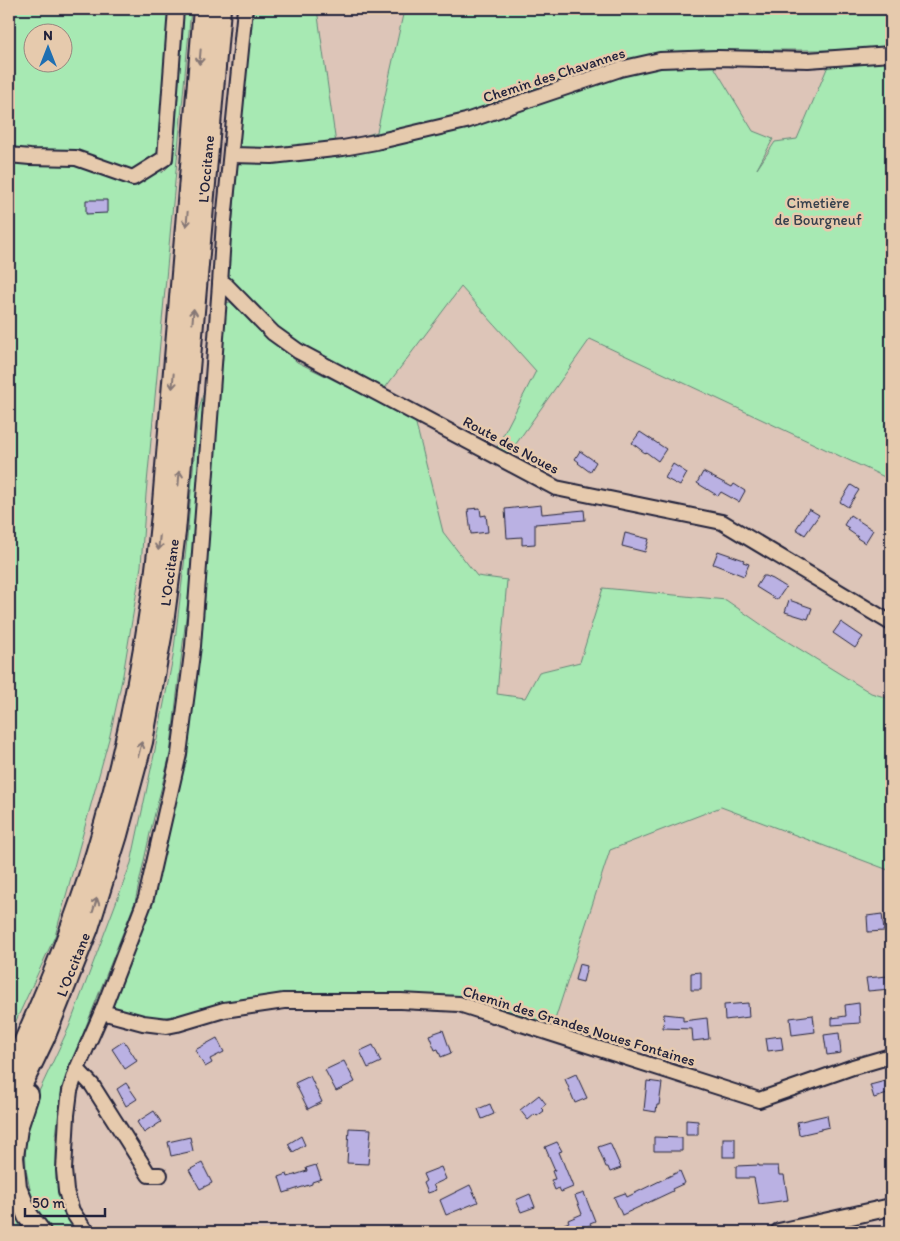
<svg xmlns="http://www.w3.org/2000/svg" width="900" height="1241" viewBox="0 0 900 1241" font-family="Itim,sans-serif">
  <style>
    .green { fill: #a7e9b3; stroke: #648677; fill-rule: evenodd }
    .building { fill: #bab1e3; stroke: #22223b }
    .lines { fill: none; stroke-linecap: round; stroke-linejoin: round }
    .minor-casing { stroke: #22223b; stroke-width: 18 }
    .major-casing { stroke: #22223b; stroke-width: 20 }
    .highway-casing { stroke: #22223b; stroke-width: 24 }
    .minor { stroke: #e6caad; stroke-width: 14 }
    .major { stroke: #e6caad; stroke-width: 16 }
    .highway { stroke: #e6caad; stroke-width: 20 }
    .oneway { stroke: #847674 }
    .labels { text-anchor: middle; stroke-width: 5; stroke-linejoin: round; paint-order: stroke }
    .street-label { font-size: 15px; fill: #22223b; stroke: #e6caad }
    .park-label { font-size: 15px; fill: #36404d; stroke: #e6caad }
  </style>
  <rect width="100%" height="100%" fill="#ddc5b8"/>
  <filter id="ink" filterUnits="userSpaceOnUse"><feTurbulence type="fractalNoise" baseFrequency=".02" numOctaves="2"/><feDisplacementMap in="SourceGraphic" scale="10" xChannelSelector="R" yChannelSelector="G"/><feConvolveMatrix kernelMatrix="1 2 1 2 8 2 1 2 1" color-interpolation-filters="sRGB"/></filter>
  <g filter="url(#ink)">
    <g class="green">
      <path d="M9 9H168L162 173 173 162 184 9H191L146 494 141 566 123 675 110 735 55 936 9 1036ZM32 32H62V62H32Z"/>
      <path d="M252 9H317L336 144 377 132 404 10 368 9H891V48L864 50H700L695 64 713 65 753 131 773 139 757 169 775 142 797 139 828 66 891 60V480L590 339 506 458 497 447 536 371 461 287 382 392 282 333 227 281Z"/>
      <path d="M230 302 297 362 415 420 443 532 477 576 507 580 497 694 525 698 539 672 580 662 603 588 726 600 772 632 871 693 891 699V871L721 807 610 850 551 1032 452 1009 290 999 152 1019 106 1016 155 890 185 740 210 525 224 303Z"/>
      <path d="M204 391 190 583 170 754 150 833 135 902 62 1087 56 1136V1180L62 1203 76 1232H52L34 1208 26 1170 25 1140 36 1098 69 1027 131 863 154 755 173 657 186 549 198 413Z"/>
      <path d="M9 1163 30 1232H9Z"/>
    </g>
    <g class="building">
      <path d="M86 200H107V213L86 214Z"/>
      <path d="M640 432 666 449 658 461 646 452 645 453 632 443Z"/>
      <path d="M580 451 596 462 590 472 578 463 579 462 575 459Z"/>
      <path d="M673 464 687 473 680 486 665 478Z"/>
      <path d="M703 472 732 487 734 484 745 491 739 502 721 492 718 496 697 483Z"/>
      <path d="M851 485 859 490 848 507 840 502Z"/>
      <path d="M541 505 542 514 584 510 585 520 535 524V544L522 545V537L507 538 505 509Z"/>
      <path d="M480 508 481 516 486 515 488 532 471 534 468 509Z"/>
      <path d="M809 509 819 515 805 535 796 529Z"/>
      <path d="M850 515 873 530 865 543 857 538 858 537 848 530 849 528 844 525Z"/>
      <path d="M625 533 649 539 645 552 622 546Z"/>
      <path d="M718 551 744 560 743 562 749 564 744 576 713 564Z"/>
      <path d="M763 576H766L773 579 786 587 777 600 756 587Z"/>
      <path d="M789 600 812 608 808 619 785 612Z"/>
      <path d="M841 622 863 637 855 648 833 633Z"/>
      <path d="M882 914 884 931 868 932 867 916Z"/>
      <path d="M579 964 587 966 583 982 575 980Z"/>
      <path d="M701 972V990H691V973Z"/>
      <path d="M888 976 890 989 868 991 866 978Z"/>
      <path d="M748 1003 749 1017 725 1020 724 1005Z"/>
      <path d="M859 1003 860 1023 832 1025V1018L846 1016 845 1005Z"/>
      <path d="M664 1014 683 1016V1021L707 1018 709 1039 693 1041 692 1029 663 1028Z"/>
      <path d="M813 1015 815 1032 792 1035 790 1018Z"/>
      <path d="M443 1030 451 1053 441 1057 438 1049 435 1050 429 1035Z"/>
      <path d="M839 1033 841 1053 827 1055 824 1035Z"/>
      <path d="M781 1036 783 1049 768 1051 766 1038Z"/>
      <path d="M217 1038 224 1052 210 1059 212 1063 205 1067 195 1050Z"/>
      <path d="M124 1041 137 1061 125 1069 112 1049Z"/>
      <path d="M373 1045 381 1062 368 1068 360 1051Z"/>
      <path d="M344 1061 355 1082 336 1091 325 1070Z"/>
      <path d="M576 1074 587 1098 575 1103 565 1079Z"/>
      <path d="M310 1076 322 1102 308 1109 295 1083Z"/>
      <path d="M889 1080 891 1087V1093L874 1098 870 1085Z"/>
      <path d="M647 1081 662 1083 659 1105H657L656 1112 644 1110Z"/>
      <path d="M126 1083 137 1099 126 1106 117 1089Z"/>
      <path d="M539 1095 546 1104 541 1108 544 1111 537 1116 535 1114 528 1120 520 1110Z"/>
      <path d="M490 1104 494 1114 482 1119 478 1109Z"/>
      <path d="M154 1111 161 1122 144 1133 137 1122Z"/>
      <path d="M827 1115 829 1127 821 1129V1130L799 1135 797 1122Z"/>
      <path d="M686 1120 698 1121V1135H686Z"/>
      <path d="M349 1128 371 1129 368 1164 347 1163Z"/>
      <path d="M301 1136 305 1145 293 1152 288 1144Z"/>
      <path d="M190 1137 193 1151 171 1156 168 1142Z"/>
      <path d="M654 1137 682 1138V1151H654Z"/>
      <rect x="723" y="1138" width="12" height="19"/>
      <path d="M557 1142 562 1151 559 1152 573 1187 561 1192 559 1188 555 1190 551 1180 555 1179 552 1171 555 1170 545 1147Z"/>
      <path d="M610 1143 621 1168 610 1172 608 1167H606L598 1147Z"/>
      <path d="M202 1163 212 1183 200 1189 189 1170Z"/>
      <path d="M316 1165 321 1179 312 1182V1184L284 1193 279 1177 287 1174 288 1177 307 1171 306 1168Z"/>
      <path d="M759 1165V1166H778L779 1175H784L788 1200 759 1204 754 1178H736V1166Z"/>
      <path d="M441 1167 446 1179 433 1185 436 1190 427 1193 423 1183 426 1181 423 1174Z"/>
      <path d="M680 1171 685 1183 672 1189 673 1191 622 1215 614 1197 625 1193 627 1197Z"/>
      <path d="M470 1185 478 1202 446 1215 440 1200Z"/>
      <path d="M584 1193 595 1221 590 1223 591 1225 572 1232H568L564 1224 569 1222 568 1220 582 1214 575 1196Z"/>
      <path d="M530 1194 535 1207 521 1212 516 1200Z"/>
    </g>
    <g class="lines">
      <defs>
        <g id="minor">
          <path d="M9 155 30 157 76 158 133 178 165 158 176 9"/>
          <path d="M231 155 272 156 343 148 376 142 466 121 620 69 660 60 718 58 808 60 891 54"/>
          <path d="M220 284H225L273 333 298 351 556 488 722 522 891 623"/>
          <path d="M102 1012 143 1023 167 1026 177 1024 224 1010 284 1001H401L459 1004 759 1100 853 1067 891 1056"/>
          <path d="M77 1069 92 1085 149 1175H160"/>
          <path d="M88 1232 84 1229 72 1211 66 1191 64 1170 67 1115 70 1091 77 1069 102 1012 146 898 179 754 193 646 220 284 224 221 245 9"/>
        </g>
        <path id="major" d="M779 1232 891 1207"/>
        <g id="highway">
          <path d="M9 1076C38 1013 65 949 87 883 118 788 139 690 153 591 157 566 159 540 162 515L204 9"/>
          <path d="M28 1095 17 1128 13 1157 16 1187 28 1216 40 1232"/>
          <path id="s1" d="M9 1111 44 1038 88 928 117 835 142 742 162 631 175 532 220 9"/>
        </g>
      </defs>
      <use href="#minor" class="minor-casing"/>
      <use href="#major" class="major-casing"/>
      <use href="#highway" class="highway-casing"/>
      <use href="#minor" class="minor"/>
      <use href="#major" class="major"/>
      <use href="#highway" class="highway"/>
    </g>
    <defs><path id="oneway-shaft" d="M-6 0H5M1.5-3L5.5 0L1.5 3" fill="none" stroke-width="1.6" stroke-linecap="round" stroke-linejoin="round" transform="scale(1.25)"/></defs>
    <g class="oneway">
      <use href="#oneway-shaft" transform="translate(200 57) rotate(95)"/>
      <use href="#oneway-shaft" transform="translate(187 219) rotate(95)"/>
      <use href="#oneway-shaft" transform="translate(193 316) rotate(-85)"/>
      <use href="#oneway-shaft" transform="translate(173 381) rotate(95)"/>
      <use href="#oneway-shaft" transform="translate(179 478) rotate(-85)"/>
      <use href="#oneway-shaft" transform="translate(159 543) rotate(96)"/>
      <use href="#oneway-shaft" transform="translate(140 749) rotate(-76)"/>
      <use href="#oneway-shaft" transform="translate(95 905) rotate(-72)"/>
    </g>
  </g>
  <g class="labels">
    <g class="street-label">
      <text transform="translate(554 75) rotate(-18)" y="5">Chemin des Chavannes</text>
      <text dy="5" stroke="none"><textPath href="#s1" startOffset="970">L'Occitane</textPath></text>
      <text transform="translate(511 445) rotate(28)" y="5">Route des Noues</text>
      <text dy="5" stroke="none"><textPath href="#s1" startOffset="565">L'Occitane</textPath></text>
      <text dy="5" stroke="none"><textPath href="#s1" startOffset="160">L'Occitane</textPath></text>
      <text transform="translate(579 1026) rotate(17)" y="5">Chemin des Grandes Noues Fontaines</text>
    </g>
    <g class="park-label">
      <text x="818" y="208">Cimetière<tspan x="818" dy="17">de Bourgneuf</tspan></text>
    </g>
  </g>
  <rect width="900" height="1241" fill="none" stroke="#e6caad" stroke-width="30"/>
  <rect x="15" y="15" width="870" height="1211" fill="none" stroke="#22223b" stroke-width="2" filter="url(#ink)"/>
  <g transform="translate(48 48)"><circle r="24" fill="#e6caad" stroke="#98877f"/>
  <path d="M0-4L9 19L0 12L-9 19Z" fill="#1f6fb2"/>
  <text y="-8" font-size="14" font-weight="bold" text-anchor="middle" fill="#22223b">N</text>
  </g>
  <path d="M25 1208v8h80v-8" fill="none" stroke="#22223b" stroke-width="2.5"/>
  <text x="32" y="1208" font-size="15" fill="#22223b" stroke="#e6caad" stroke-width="4" paint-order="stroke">50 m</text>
</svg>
